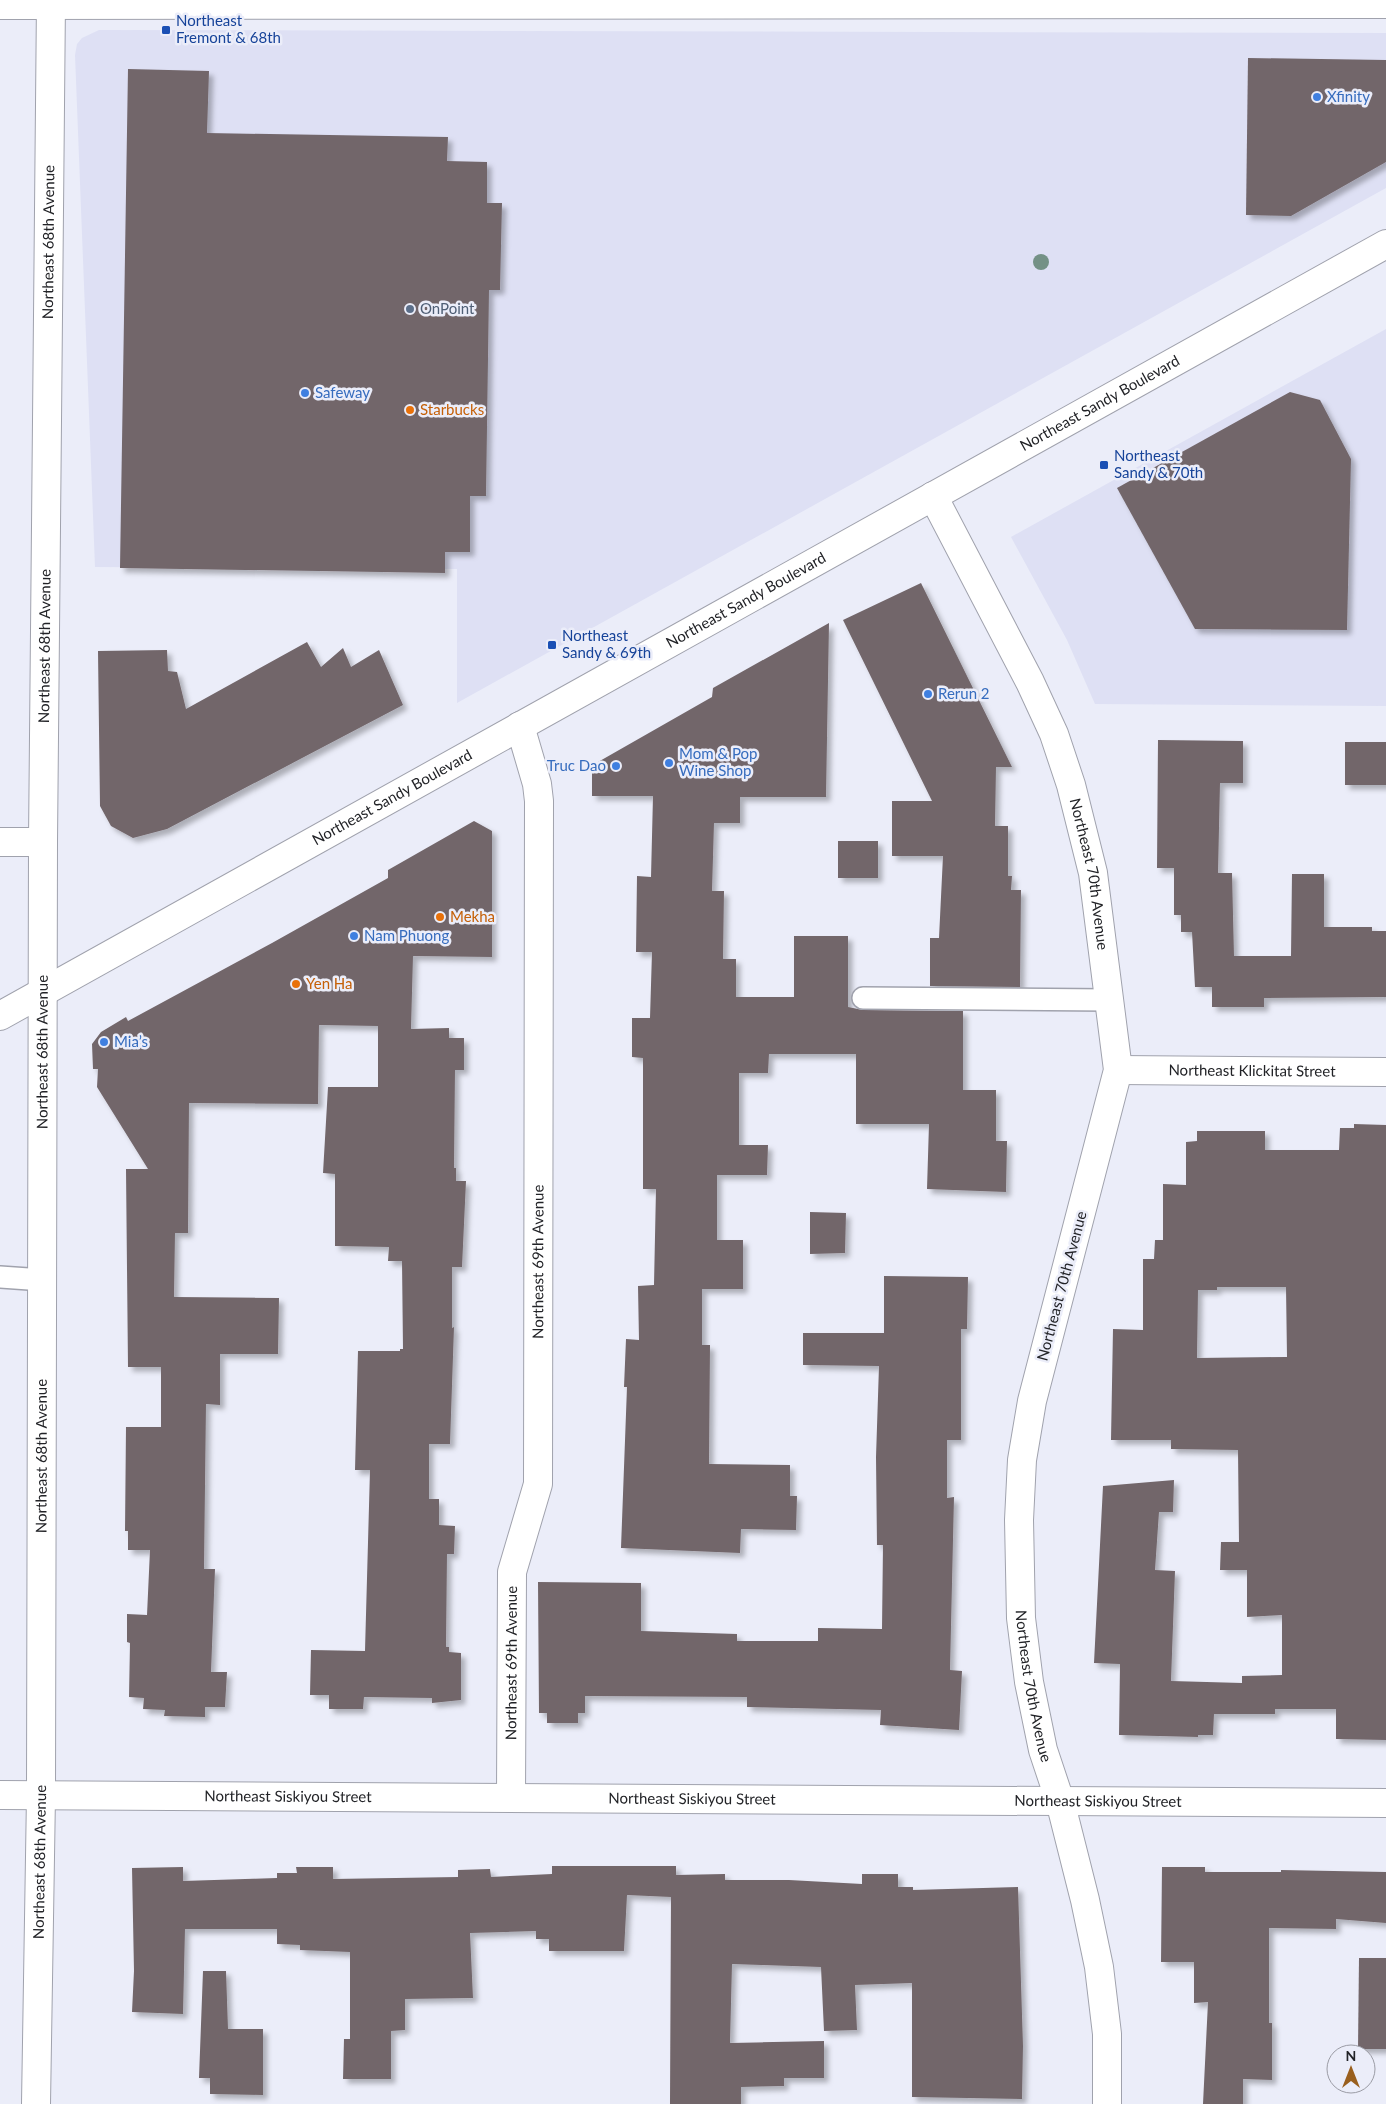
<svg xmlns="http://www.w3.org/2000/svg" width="1386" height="2104" viewBox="0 0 1386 2104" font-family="Lato,sans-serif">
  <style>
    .built { fill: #dee0f4 }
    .building { fill: #72666a; fill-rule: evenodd; filter: url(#shadow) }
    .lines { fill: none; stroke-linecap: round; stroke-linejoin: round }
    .service-casing { stroke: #a0a2ad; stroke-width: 24 }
    .minor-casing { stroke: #a0a2ad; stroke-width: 30 }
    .secondary-casing { stroke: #a0a2ad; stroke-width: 30 }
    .primary-casing { stroke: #a0a2ad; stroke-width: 30 }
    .service { stroke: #fff; stroke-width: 21 }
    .minor { stroke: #fff; stroke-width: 28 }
    .secondary { stroke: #fff; stroke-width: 28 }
    .primary { stroke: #fff; stroke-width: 28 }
    .tree { fill: #749186 }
    .transit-dot { fill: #1a4fb4; stroke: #ebedf9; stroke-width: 2 }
    .shop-dot { fill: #3f7fe0; stroke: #ebedf9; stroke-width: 2 }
    .service-dot { fill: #5c6f8a; stroke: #ebedf9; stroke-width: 2 }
    .food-dot { fill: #e8710a; stroke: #ebedf9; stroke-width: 2 }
    .labels { text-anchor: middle; stroke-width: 5; stroke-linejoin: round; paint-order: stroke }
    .transit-label { font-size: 15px; fill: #164399; stroke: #ebedf9; text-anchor: start }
    .shop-label { font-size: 15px; fill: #366cbe; stroke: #ebedf9; text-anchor: start }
    .street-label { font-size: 15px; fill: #222327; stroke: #ebedf9 }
    .service-label { font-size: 15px; fill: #4e5e75; stroke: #ebedf9; text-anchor: start }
    .food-label { font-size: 15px; fill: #c56008; stroke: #ebedf9; text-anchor: start }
  </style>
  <defs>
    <filter id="shadow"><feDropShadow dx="4.5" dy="4.5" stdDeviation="2.5" flood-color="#0004"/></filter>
  </defs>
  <rect width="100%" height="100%" fill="#ebedf9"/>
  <g class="built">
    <path d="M99 30 1386 33V188L457 703V569L95 567 75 55 77 44 82 38Z"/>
    <path d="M1386 329V706L1095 704 1067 640 1011 537Z"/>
  </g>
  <g class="building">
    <path d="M1248 58 1386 60V162L1291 216 1246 215Z"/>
    <path d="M128 69 209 71 207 133 448 137 447 161 487 162V203H502L500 290H489L486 496H470V552H445V573L120 568Z"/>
    <path d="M1290 392 1320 400 1351 459 1347 630 1195 629 1117 488Z"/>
    <path d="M921 583 1012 767H996L995 826H1008V876H1012L1011 890H1021L1020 987 930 986V938H939L943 856H892V801H932L843 620Z"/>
    <path d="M829 623 826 797H740V823H714L712 891H724L723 959H736V997H794V936H848V1007L863 1010 963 1011V1090H996V1141H1007L1006 1192 927 1189 929 1124H856V1054H769L768 1073H739V1145H768L767 1175H717V1240H743V1289H702V1345H710L709 1464 790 1465V1496H797L796 1530 741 1529 740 1553 621 1548 627 1387H624L626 1339 639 1340 638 1286 654 1285 656 1189H643V1058L632 1057V1018H650L652 952H636L637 876 651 877 653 796H592V770L598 762 712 697 713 688Z"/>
    <path d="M307 642 321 667 343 648 351 667 379 650 403 705 167 829 133 838 111 826 100 806 98 651 167 650 168 671 177 672 186 709Z"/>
    <path d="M1158 740 1243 741V783H1220L1218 873H1232L1234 956H1291L1292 874H1324V927H1372V931H1386V997L1264 998V1007H1212V987H1195L1192 932H1181V915H1174V868H1157Z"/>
    <rect x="1345" y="742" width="41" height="43"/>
    <path d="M474 821 492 831V957L413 956 411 1029 449 1028V1038H464V1070H455L454 1168H456V1181H466L462 1267H452V1328L454 1327 450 1444H429V1499H439V1525L455 1526 454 1554H447L446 1647H449V1652L461 1653V1700L432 1703V1698L364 1697 363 1709H329V1695H310L311 1650 365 1651 370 1470H355L358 1351H400V1349H403L402 1261H388L389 1247 335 1246V1174L323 1173 328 1087H378V1026L319 1025 318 1104 189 1103 188 1233H175L174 1297 279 1298 278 1354H220V1405L206 1404 204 1569H215L211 1672H227L225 1707H205V1717L164 1716 165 1710 143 1709 144 1698 129 1697 130 1643 127 1642V1614L147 1615 150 1550H128V1531H125L126 1427H161V1367H128L126 1169H148L97 1087 98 1069H93L92 1044 101 1032 126 1017 128 1021 272 943 388 878V870Z"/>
    <rect x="838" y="841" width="40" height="37"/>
    <path d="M1354 1124 1386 1125V1740L1336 1739V1709H1275V1714H1214L1213 1735H1198V1737L1119 1735 1120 1664 1094 1663 1103 1486 1174 1480 1173 1512H1159L1155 1570 1175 1571 1171 1681 1242 1683V1676L1282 1675V1615L1247 1617V1570H1220L1221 1542H1239L1238 1450 1171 1449V1440H1111L1113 1329 1143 1330V1259H1154L1155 1240H1163V1184L1186 1185V1142L1197 1141V1131H1265V1150H1339L1340 1128H1354ZM1217 1287H1286L1287 1357 1197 1358 1198 1290H1217Z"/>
    <path d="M810 1212 846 1213 845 1253 810 1254Z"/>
    <path d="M884 1276 968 1277 967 1329H961V1440H947V1498L954 1497 950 1670 962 1671 959 1730 880 1725 881 1710 747 1707V1697L585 1696V1713H578V1723H547V1713H539L538 1582 641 1583V1631L737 1634V1641H818V1628L882 1629 883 1545H877L876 1457 879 1366 803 1365V1333H884Z"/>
    <path d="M552 1866H676V1875L725 1874V1880H789L862 1884V1874H898V1887H913V1890L1018 1887 1023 2046 1022 2099 912 2097V1983L855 1985 857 2030 824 2031 821 1967 732 1964 730 2043 824 2041V2078H784V2086L741 2087V2104H670L671 1897 627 1895 624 1951H549V1939H536V1931L470 1933 473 1998 405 1999V2030L391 2031V2079H343L344 2039H350V1952L300 1950V1945L277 1944V1929H185L183 2014 132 2012 134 1971 132 1868 183 1867V1881L277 1878V1873H297L296 1867H333V1879L458 1877V1870L490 1869 491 1877 552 1874Z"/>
    <path d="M1162 1867H1205V1872H1281V1870L1386 1872V1923L1336 1919V1929L1269 1928V2023H1272V2080L1243 2079V2104H1203L1208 2002 1194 2003V1962H1161Z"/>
    <path d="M1359 1958H1386V2049H1358Z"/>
    <path d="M203 1971H226L228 2029H263V2095L210 2094V2078H199Z"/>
  </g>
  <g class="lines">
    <defs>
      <g id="service">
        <path d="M863 998 1109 1000"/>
        <path d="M0 1277 43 1280"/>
      </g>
      <g id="minor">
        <path id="s1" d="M933 496 1030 682 1054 734 1071 785 1093 873 1118 1070 1032 1401 1022 1460 1019 1520 1021 1618 1029 1682 1043 1750 1060 1801 1085 1900 1099 1967 1107 2034V2104"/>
        <path d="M0 842H43"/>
        <path id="s2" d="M1118 1070 1386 1072"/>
        <path id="s3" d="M0 1795 1386 1803"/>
        <path id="s4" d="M511 1797 512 1572 538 1484 539 801 537 784 520 726"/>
        <path id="s5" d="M36 2104 41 1795 43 842 51 0"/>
      </g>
      <path id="secondary" d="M0 5 1386 4"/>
      <g id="primary">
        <path id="s6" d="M0 1016 1386 244"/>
      </g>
    </defs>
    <use href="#service" class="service-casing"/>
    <use href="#minor" class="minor-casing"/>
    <use href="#secondary" class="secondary-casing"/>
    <use href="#primary" class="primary-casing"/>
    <use href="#service" class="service"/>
    <use href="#minor" class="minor"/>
    <use href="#secondary" class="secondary"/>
    <use href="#primary" class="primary"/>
  </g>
  <circle class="tree" cx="1041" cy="262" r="8"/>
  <g class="transit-dot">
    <rect x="161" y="25" width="10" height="10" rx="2.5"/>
    <rect x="1099" y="460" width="10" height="10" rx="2.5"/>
    <rect x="547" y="640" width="10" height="10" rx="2.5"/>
  </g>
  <g class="shop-dot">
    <circle cx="1317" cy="97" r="5"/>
    <circle cx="305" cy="393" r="5"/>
    <circle cx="928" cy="694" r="5"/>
    <circle cx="669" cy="763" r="5"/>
    <circle cx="616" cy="766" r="5"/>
    <circle cx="354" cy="936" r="5"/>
    <circle cx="104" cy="1042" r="5"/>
  </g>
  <circle class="service-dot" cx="410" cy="309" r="5"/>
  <g class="food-dot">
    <circle cx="410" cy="410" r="5"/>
    <circle cx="440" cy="917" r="5"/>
    <circle cx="296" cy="984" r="5"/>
  </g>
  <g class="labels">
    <g class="transit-label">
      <text x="176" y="26">Northeast<tspan x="176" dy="17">Fremont &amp; 68th</tspan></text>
      <text x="1114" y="461">Northeast<tspan x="1114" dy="17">Sandy &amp; 70th</tspan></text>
      <text x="562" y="641">Northeast<tspan x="562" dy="17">Sandy &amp; 69th</tspan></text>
    </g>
    <g class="shop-label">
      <text x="1327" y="102">Xfinity</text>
      <text x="315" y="398">Safeway</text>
      <text x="938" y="699">Rerun 2</text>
      <text x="679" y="759">Mom &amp; Pop<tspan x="679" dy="17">Wine Shop</tspan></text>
      <text x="606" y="771" text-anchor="end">Truc Dao</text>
      <text x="364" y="941">Nam Phuong</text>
      <text x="114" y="1047">Mia’s</text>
    </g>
    <g class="street-label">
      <text dy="5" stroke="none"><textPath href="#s5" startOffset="1862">Northeast 68th Avenue</textPath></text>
      <text dy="5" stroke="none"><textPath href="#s6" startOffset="1259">Northeast Sandy Boulevard</textPath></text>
      <text dy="5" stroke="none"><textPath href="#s6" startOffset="854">Northeast Sandy Boulevard</textPath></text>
      <text dy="5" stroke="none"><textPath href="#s5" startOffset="1458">Northeast 68th Avenue</textPath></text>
      <text dy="5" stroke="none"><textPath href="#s6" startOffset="449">Northeast Sandy Boulevard</textPath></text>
      <text dy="5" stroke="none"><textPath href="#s1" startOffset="412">Northeast 70th Avenue</textPath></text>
      <text dy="5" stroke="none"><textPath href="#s5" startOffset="1052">Northeast 68th Avenue</textPath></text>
      <text dy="5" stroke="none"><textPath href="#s2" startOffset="134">Northeast Klickitat Street</textPath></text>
      <text dy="5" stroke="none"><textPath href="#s4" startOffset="539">Northeast 69th Avenue</textPath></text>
      <text transform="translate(1062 1286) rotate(-75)" y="5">Northeast 70th Avenue</text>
      <text dy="5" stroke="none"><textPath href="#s5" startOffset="648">Northeast 68th Avenue</textPath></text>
      <text dy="5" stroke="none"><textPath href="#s4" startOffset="134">Northeast 69th Avenue</textPath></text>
      <text dy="5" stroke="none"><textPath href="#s1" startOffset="1239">Northeast 70th Avenue</textPath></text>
      <text dy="5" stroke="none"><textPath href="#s3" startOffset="288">Northeast Siskiyou Street</textPath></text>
      <text dy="5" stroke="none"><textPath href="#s3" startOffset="692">Northeast Siskiyou Street</textPath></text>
      <text dy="5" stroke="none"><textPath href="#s3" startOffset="1098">Northeast Siskiyou Street</textPath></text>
      <text dy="5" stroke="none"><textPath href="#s5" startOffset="242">Northeast 68th Avenue</textPath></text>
    </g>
    <g class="service-label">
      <text x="420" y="314">OnPoint</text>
    </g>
    <g class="food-label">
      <text x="420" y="415">Starbucks</text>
      <text x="450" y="922">Mekha</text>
      <text x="306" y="989">Yen Ha</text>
    </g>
  </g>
  <g transform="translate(1351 2069)"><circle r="24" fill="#ebedf9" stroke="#9b9ca5"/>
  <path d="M0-4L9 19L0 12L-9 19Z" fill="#995f1e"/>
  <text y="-8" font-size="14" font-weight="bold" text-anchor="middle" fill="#222327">N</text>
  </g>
</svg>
